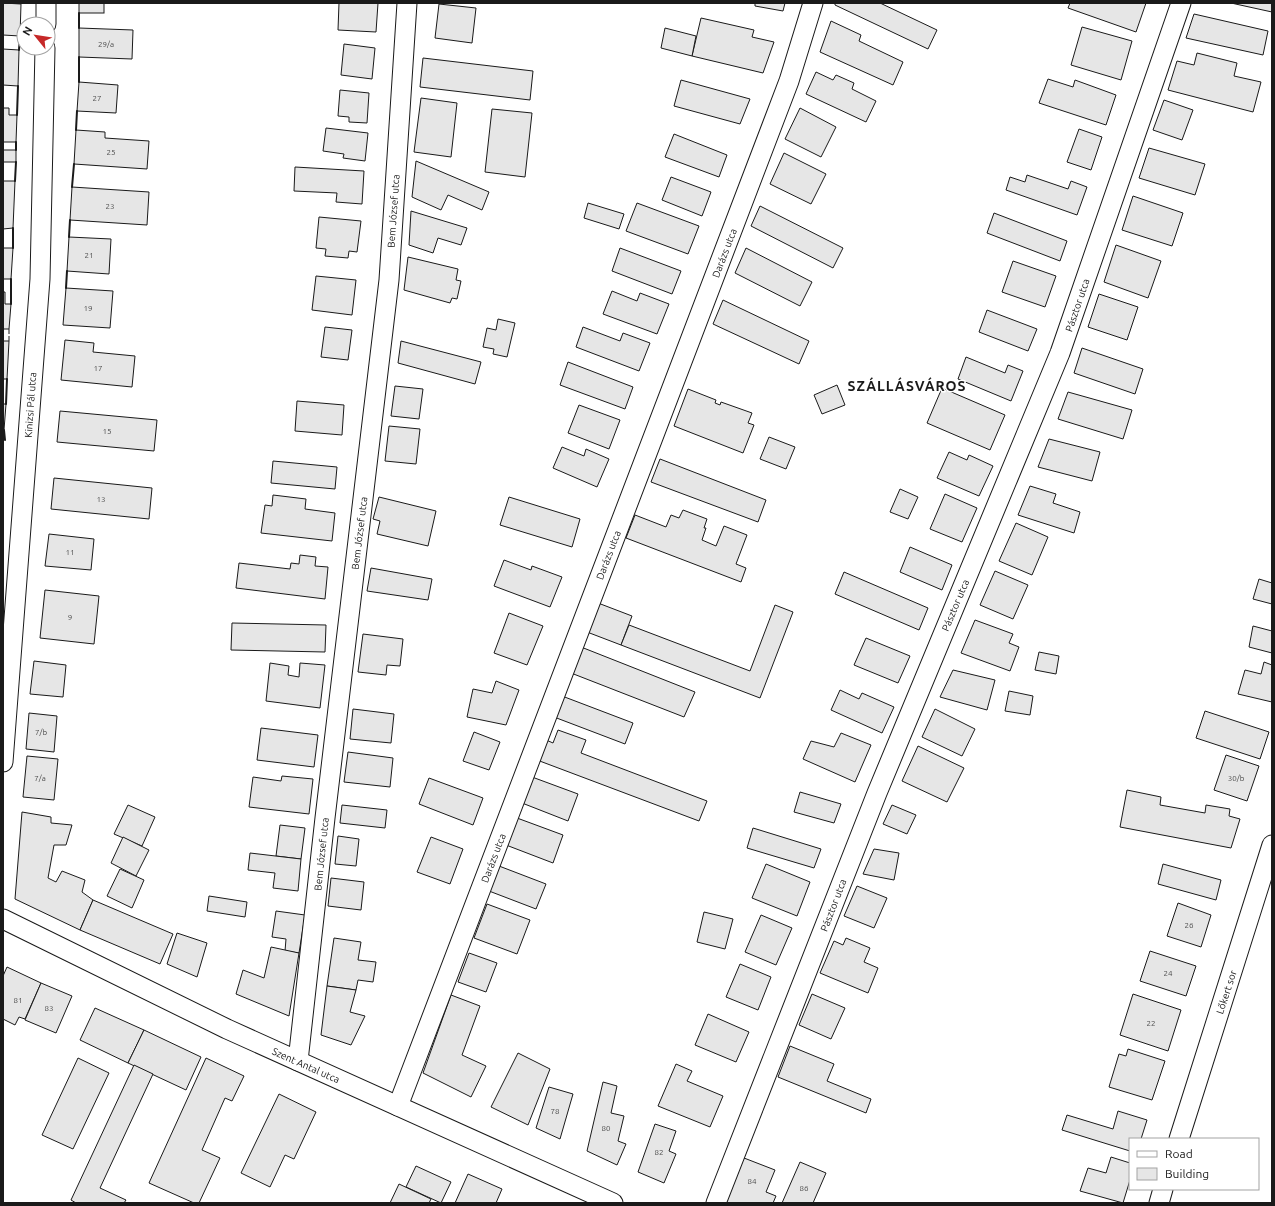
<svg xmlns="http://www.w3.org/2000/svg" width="1275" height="1206" viewBox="0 0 1275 1206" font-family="Ubuntu,sans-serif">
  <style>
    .building { fill: #e6e6e6; stroke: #1a1a1a }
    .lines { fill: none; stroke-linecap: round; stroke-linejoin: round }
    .minor-casing { stroke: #1a1a1a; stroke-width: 21 }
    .minor { stroke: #fff; stroke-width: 19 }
    .fence { stroke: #1a1a1a; stroke-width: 1; stroke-dasharray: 5 2; stroke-linecap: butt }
    .wall { stroke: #1a1a1a; stroke-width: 2 }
    .labels { text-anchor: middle; stroke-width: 3; stroke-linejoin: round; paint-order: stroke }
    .number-label { font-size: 8px; fill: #4d4d4d }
    .street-label { font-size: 10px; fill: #1a1a1a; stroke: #fff }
    .district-label { font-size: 14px; font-weight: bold; letter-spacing: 1px; fill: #1a1a1a; stroke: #fff }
  </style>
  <rect width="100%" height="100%" fill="#fff"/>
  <g class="building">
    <path d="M3 3 21 4 20 36 3 35Z"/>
    <rect x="79" y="3" width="25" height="10"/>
    <path d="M339 3H378L376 32 338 30Z"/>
    <path d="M755 3H785L783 11 755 6Z"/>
    <path d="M835 3H880L937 30 928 49 835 5Z"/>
    <path d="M1070 3H1146L1136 32 1068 8Z"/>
    <path d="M1231 3H1272V12Z"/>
    <path d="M439 4 476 8 472 43 435 38Z"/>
    <path d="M1194 14 1268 31 1263 55 1186 38Z"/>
    <path d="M701 18 754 30 752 37 774 42 763 73 692 56Z"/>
    <path d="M831 21 861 35 859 41 903 62 893 85 820 52Z"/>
    <path d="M1082 27 1132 41 1121 80 1071 65Z"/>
    <path d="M79 28 133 30 132 59 79 57Z"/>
    <path d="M665 28 696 36 692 56 661 48Z"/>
    <path d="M344 44 375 48 372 79 341 75Z"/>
    <path d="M3 49 19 50 18 86 3 85Z"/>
    <path d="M1197 53 1237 63 1234 76 1261 82 1253 112 1168 90 1177 61 1194 65Z"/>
    <path d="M423 58 533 71 530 100 420 87Z"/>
    <path d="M816 72 833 80 836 75 854 83 852 89 876 101 866 122 806 94Z"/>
    <path d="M1048 79 1073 87 1075 80 1116 95 1106 125 1039 103Z"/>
    <path d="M681 80 750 99 740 124 674 106Z"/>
    <path d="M79 82 118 85 116 113 77 111Z"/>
    <path d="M340 90 369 93 367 123 349 122V117L338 116Z"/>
    <path d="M421 98 457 103 451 157 414 152Z"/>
    <path d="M1164 100 1193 110 1182 140 1153 130Z"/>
    <path d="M3 108H9V115H17L16 142H3Z"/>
    <path d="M800 108 836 127 821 157 785 139Z"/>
    <path d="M492 109 532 113 525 177 485 172Z"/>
    <path d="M326 128 368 133 365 161 343 158 344 154 323 151Z"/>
    <path d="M1079 129 1102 137 1091 170 1067 162Z"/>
    <path d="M76 130 105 132V138L149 141 147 169 74 164Z"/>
    <path d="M674 134 727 155 719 177 665 157Z"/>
    <path d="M1149 148 1205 164 1195 195 1139 178Z"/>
    <rect x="3" y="150" width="13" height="12"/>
    <path d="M784 153 826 174 811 204 770 184Z"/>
    <path d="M416 161 489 192 482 210 448 195 441 210 412 197Z"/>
    <path d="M295 167 364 171 362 204 336 202 337 193 294 191Z"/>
    <path d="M1027 175 1068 189 1071 181 1087 187 1077 215 1006 190 1010 177 1025 182Z"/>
    <path d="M671 177 711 192 702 216 662 200Z"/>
    <path d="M3 181H15L13 228 3 229Z"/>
    <path d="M72 187 149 192 147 225 70 220Z"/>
    <path d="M1133 196 1183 213 1172 246 1122 230Z"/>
    <path d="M588 203 624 214 619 229 584 218Z"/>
    <path d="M637 203 699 226 688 254 626 231Z"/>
    <path d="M760 206 843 248 833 268 751 226Z"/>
    <path d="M411 211 467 228 461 245 438 238 433 253 409 245Z"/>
    <path d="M994 213 1067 241 1060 261 987 233Z"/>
    <path d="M319 217 361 221 357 252 349 251 348 258 325 256 326 249 316 248Z"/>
    <path d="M69 237 111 239 109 274 67 271Z"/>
    <path d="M1116 245 1161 261 1148 298 1104 282Z"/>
    <path d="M3 248H13L11 279H3Z"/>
    <path d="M620 248 681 271 672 294 612 271Z"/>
    <path d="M746 248 812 282 800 306 735 273Z"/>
    <path d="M408 257 458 269 456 280 461 281 457 299 452 298 450 303 404 290Z"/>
    <path d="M1013 261 1056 276 1045 307 1002 292Z"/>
    <path d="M316 276 356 280 352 315 312 310Z"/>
    <path d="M66 288 113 291 110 328 63 325Z"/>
    <path d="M612 291 637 301 640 293 669 304 657 334 603 314Z"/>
    <path d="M3 292H5V304H11L9 329H3Z"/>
    <path d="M1099 294 1138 307 1127 340 1088 327Z"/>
    <path d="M723 300 809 341 799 364 713 324Z"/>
    <path d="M987 310 1037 329 1028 351 979 332Z"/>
    <path d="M498 319 515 323 507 357 493 354 494 349 483 347 487 328 496 330Z"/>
    <path d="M325 327 352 330 348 360 321 357Z"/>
    <path d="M583 327 620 341 623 333 650 343 639 371 576 347Z"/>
    <path d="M65 340 94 343 93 352 135 356 132 387 61 380Z"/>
    <path d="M3 341H9L7 379H3Z"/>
    <path d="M401 341 481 362 475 384 398 363Z"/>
    <path d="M1082 348 1143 369 1135 394 1074 373Z"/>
    <path d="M966 357 1005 373 1008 365 1023 371 1011 401 958 379Z"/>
    <path d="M568 362 633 387 625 409 560 385Z"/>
    <path d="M837 385 845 405 822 414 814 395Z"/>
    <path d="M395 386 423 389 419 419 391 416Z"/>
    <path d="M942 388 1005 415 990 450 927 423Z"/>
    <path d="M688 389 716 400 715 403 720 405 721 402 752 413 748 423 754 425 743 453 674 426Z"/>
    <path d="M1068 392 1132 410 1123 439 1058 419Z"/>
    <path d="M297 401 344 405 342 435 295 431Z"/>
    <path d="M3 404H6L4 430H3Z"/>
    <path d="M579 405 620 420 609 449 568 433Z"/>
    <path d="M60 411 157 420 154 451 57 442Z"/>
    <path d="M389 426 420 429 416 464 385 461Z"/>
    <path d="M769 437 795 447 786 469 760 459Z"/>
    <path d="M1049 439 1100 452 1092 481 1038 467Z"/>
    <path d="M562 447 584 456 586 449 609 459 597 487 553 468Z"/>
    <path d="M949 452 967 460 969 455 993 466 979 496 937 478Z"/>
    <path d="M660 459 766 500 758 522 651 482Z"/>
    <path d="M273 461 337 467 335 489 271 483Z"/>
    <path d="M54 478 152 488 149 519 51 509Z"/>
    <path d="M1030 486 1056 494 1053 503 1080 512 1074 533 1018 515Z"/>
    <path d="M900 489 918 497 908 519 890 512Z"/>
    <path d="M945 494 977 508 962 542 930 529Z"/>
    <path d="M273 495 306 499 305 509 335 513 332 541 261 533 265 505 272 506Z"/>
    <path d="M379 497 436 511 428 546 377 534 380 521 373 519Z"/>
    <path d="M509 497 580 519 572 547 500 525Z"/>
    <path d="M683 510 707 519 704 528H706L702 540 716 546 724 526 747 535 736 564 746 568 741 582 626 538 635 515 666 527 671 515 679 518Z"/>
    <path d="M1016 523 1048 537 1032 575 999 561Z"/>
    <path d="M49 534 94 539 91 570 45 566Z"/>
    <path d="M910 547 952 565 942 590 900 572Z"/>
    <path d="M300 555 316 557 315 566 328 567 325 599 236 588 239 563 290 569 291 563 299 564Z"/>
    <path d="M504 560 531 570 532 566 562 577 550 607 494 586Z"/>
    <path d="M371 568 432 579 428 600 367 591Z"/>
    <path d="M995 571 1028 585 1013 619 980 605Z"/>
    <path d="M844 572 928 608 919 630 835 594Z"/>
    <path d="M1259 579 1272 583V604L1253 599Z"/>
    <path d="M45 590 99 596 94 644 40 638Z"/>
    <path d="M598 603 632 616 621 645 587 632Z"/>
    <path d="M775 605 793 612 760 698 621 645 629 625 750 671Z"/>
    <path d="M509 613 543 626 527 665 494 653Z"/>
    <path d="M975 620 1013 634 1009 643 1019 647 1010 671 961 653Z"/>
    <path d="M232 623 326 625 325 652 231 650Z"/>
    <path d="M1253 626 1272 631V653L1249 647Z"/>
    <path d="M363 634 403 639 400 666 387 665 386 675 358 672Z"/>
    <path d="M866 638 910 656 898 683 854 665Z"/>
    <path d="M581 647 695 692 684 717 571 673Z"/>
    <path d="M1039 652 1059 656 1056 674 1035 670Z"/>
    <path d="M34 661 66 665 63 697 30 694Z"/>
    <path d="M1264 662 1272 665V702L1238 694 1245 670 1261 674Z"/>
    <path d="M270 663 289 666 288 675 299 677 300 663 325 665 320 708 266 701Z"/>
    <path d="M953 670 995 680 987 710 940 697Z"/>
    <path d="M496 681 519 690 506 725 467 717 473 689 492 693Z"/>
    <path d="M840 690 859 699 862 693 894 707 882 733 831 710Z"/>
    <path d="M1009 691 1033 696 1030 715 1005 711Z"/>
    <path d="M562 696 633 723 625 744 554 717Z"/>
    <path d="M353 709 394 714 391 743 350 739Z"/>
    <path d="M935 709 975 729 962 756 922 737Z"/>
    <path d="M1205 711 1269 732 1260 759 1196 738Z"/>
    <path d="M29 713 57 716 54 752 26 749Z"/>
    <path d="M261 728 318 735 314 767 257 760Z"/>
    <path d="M558 730 586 740 581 753 707 801 699 821 537 760 544 739 553 743Z"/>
    <path d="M474 732 500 742 489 770 463 761Z"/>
    <path d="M841 733 871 745 855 782 803 759 811 741 834 747Z"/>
    <path d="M918 746 964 768 947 802 902 781Z"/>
    <path d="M348 752 393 758 390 787 344 782Z"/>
    <path d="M1226 755 1259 766 1247 801 1214 790Z"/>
    <path d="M27 756 58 759 54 800 23 797Z"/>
    <path d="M282 776 313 779 309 814 249 807 253 777 281 781Z"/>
    <path d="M532 777 578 794 568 821 522 803Z"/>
    <path d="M429 778 483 798 473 825 419 804Z"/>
    <path d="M1127 790 1161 797 1160 805 1205 813 1206 805 1230 809 1229 816 1240 819 1231 848 1120 827Z"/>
    <path d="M800 792 841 804 834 823 794 812Z"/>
    <path d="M128 805 155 817 142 846 114 834Z"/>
    <path d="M342 805 387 810 385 828 340 823Z"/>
    <path d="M892 805 916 815 907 834 883 824Z"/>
    <path d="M22 812 51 817V823L72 825 66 845H54L48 878 56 882 62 871 85 880 82 892 93 900 80 930 15 899Z"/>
    <path d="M517 818 563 835 553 863 506 845Z"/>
    <path d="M280 825 305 828 301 859 276 856Z"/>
    <path d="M753 828 821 849 814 868 747 848Z"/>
    <path d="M338 836 359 839 356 866 335 864Z"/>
    <path d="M123 837 149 850 136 876 111 863Z"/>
    <path d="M431 837 463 849 450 884 417 872Z"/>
    <path d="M874 849 899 853 894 880 863 874Z"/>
    <path d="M250 853 301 859 298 891 273 888 275 873 248 870Z"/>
    <path d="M766 864 810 882 797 916 752 898Z"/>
    <path d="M1163 864 1221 880 1216 900 1158 884Z"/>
    <path d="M499 866 546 884 536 909 489 891Z"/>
    <path d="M120 869 144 880 132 908 107 896Z"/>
    <path d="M331 878 364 882 361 910 328 906Z"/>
    <path d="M857 886 887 898 874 928 844 916Z"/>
    <path d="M209 896 247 902 245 917 207 911Z"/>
    <path d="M93 900 173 934 160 964 80 930Z"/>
    <path d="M1178 903 1211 915 1201 947 1167 936Z"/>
    <path d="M487 904 530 920 517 954 474 938Z"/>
    <path d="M276 911 305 915 299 953 285 951 286 939 272 937Z"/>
    <path d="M704 912 733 919 725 949 697 942Z"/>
    <path d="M761 915 792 928 776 965 745 952Z"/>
    <path d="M177 933 207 943 197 977 167 964Z"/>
    <path d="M334 938 361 942 358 960 376 962 373 982 358 980 356 990 327 986Z"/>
    <path d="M846 938 870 948 864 962 878 968 868 993 820 973 834 941 843 945Z"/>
    <path d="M271 947 299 953 289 1016 236 994 243 970 264 978Z"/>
    <path d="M1150 951 1196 966 1186 996 1140 981Z"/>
    <path d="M469 953 497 963 486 992 458 982Z"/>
    <path d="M740 964 771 977 758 1010 726 997Z"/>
    <path d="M7 967 41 983 25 1019 19 1017 15 1025 3 1019V976Z"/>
    <path d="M41 983 72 996 56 1033 25 1020Z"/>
    <path d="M327 986 356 990 350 1012 365 1016 351 1045 321 1035Z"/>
    <path d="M812 994 845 1008 831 1039 799 1025Z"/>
    <path d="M1133 994 1181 1010 1168 1051 1120 1035Z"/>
    <path d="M451 995 480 1006 462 1055 486 1066 471 1097 423 1073Z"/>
    <path d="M95 1008 144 1030 128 1063 80 1040Z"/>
    <path d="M708 1014 749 1032 736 1062 695 1045Z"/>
    <path d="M144 1030 201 1057 186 1090 128 1063Z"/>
    <path d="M790 1046 834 1064 827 1081 871 1099 866 1113 778 1077Z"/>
    <path d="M1128 1049 1165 1061 1152 1100 1109 1087 1119 1054 1126 1056Z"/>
    <path d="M518 1053 550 1069 528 1125 491 1107Z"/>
    <path d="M78 1058 109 1073 73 1149 42 1135Z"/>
    <path d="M206 1058 244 1076 232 1101 225 1098 202 1150 220 1158 199 1203H194L149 1183Z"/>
    <path d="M676 1064 692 1071 687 1081 723 1096 710 1127 658 1106Z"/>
    <path d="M134 1065 153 1074 100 1188 126 1200 124 1203H76L71 1200Z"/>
    <path d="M603 1082 617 1086 611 1113 624 1116 618 1141 626 1144 617 1165 587 1151Z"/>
    <path d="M549 1087 573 1094 560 1139 536 1128Z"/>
    <path d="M279 1094 316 1112 294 1159 285 1155 270 1187 241 1173Z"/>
    <path d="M1118 1111 1147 1120 1141 1139H1130V1151L1062 1130 1067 1115 1113 1129Z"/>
    <path d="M655 1124 676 1131 669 1151 676 1154 664 1183 638 1172Z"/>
    <path d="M1111 1157 1130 1163V1180L1123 1203 1080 1191 1088 1168 1106 1173Z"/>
    <path d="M744 1158 775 1170 766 1192 776 1196 773 1203H725Z"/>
    <path d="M800 1162 826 1173 813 1203H782Z"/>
    <path d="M416 1166 451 1182 441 1203 406 1187Z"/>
    <path d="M468 1174 502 1189 496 1203H455Z"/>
    <path d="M399 1184 431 1199 429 1203H390Z"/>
  </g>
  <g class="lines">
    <defs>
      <g id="minor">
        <path d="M46 24V3"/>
        <path d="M3 762 40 279 45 48"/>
        <path d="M3 919 227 1029 613 1203"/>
        <path d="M298 1061 325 818 389 280 407 3"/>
        <path d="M398 1106 789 81 813 3"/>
        <path d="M1179 1139 1272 845"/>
        <path d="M716 1203 877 793 1060 353 1181 3"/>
        <path d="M1159 1203 1163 1189"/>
      </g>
    </defs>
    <use href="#minor" class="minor-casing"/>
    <use href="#minor" class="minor"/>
    <path class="fence" d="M9 341V329"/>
    <g class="wall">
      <path d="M79 28V13"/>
      <path d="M19 50 20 36"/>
      <path d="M79 82V57"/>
      <path d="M17 115 18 86"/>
      <path d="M76 130 77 111"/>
      <path d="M16 150V142"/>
      <path d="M15 181 16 162"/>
      <path d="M72 187 74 164"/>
      <path d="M69 237 70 220"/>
      <path d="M13 248V228"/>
      <path d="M66 288 67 271"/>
      <path d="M11 304V279"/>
      <path d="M6 404 7 379"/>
      <path d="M4 430 5 440"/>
    </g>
  </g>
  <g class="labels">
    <g class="number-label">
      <text x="106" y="47">29/a</text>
      <text x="97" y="101">27</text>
      <text x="111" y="155">25</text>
      <text x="110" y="209">23</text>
      <text x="89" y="258">21</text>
      <text x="88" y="311">19</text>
      <text x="98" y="371">17</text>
      <text x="107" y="434">15</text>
      <text x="101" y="502">13</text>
      <text x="70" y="555">11</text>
      <text x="70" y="620">9</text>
      <text x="41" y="735">7/b</text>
      <text x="40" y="781">7/a</text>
      <text x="1236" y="781">30/b</text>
      <text x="1189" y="928">26</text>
      <text x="1168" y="976">24</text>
      <text x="18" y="1003">81</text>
      <text x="49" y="1011">83</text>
      <text x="1151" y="1026">22</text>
      <text x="555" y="1114">78</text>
      <text x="606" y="1131">80</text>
      <text x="659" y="1155">82</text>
      <text x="752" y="1184">84</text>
      <text x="804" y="1191">86</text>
    </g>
    <g class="street-label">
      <text transform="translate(393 211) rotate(-86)" y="4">Bem József utca</text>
      <text transform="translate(724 253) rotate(-69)" y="4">Darázs utca</text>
      <text transform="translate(1077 305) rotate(-71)" y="4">Pásztor utca</text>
      <text transform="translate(30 405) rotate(-86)" y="4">Kinizsi Pál utca</text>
      <text transform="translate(359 533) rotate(-83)" y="4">Bem József utca</text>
      <text transform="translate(608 555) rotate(-69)" y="4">Darázs utca</text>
      <text transform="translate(955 605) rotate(-67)" y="4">Pásztor utca</text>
      <text transform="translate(321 854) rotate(-84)" y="4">Bem József utca</text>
      <text transform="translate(493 858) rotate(-69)" y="4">Darázs utca</text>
      <text transform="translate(833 905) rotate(-69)" y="4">Pásztor utca</text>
      <text transform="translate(1226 992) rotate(-72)" y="4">Lőkert sor</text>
      <text transform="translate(306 1065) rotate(24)" y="4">Szent Antal utca</text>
    </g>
    <g class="district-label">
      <text x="907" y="391">SZÁLLÁSVÁROS</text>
    </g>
  </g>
  <rect width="1275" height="1206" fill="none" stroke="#1a1a1a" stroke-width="8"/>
  <rect x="1129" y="1138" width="130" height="52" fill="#ffffff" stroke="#a3a3a3"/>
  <rect x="1137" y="1151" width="20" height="6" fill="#ffffff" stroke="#a3a3a3"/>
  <text x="1165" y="1158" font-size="12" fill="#1a1a1a">Road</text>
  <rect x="1137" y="1168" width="20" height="12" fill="#e6e6e6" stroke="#a3a3a3"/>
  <text x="1165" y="1178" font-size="12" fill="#1a1a1a">Building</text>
  <g transform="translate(36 36) rotate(300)"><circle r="19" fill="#ffffff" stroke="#a3a3a3"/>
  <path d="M0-3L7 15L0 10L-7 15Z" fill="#c62828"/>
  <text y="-6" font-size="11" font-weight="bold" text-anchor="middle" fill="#1a1a1a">N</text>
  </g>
</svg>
